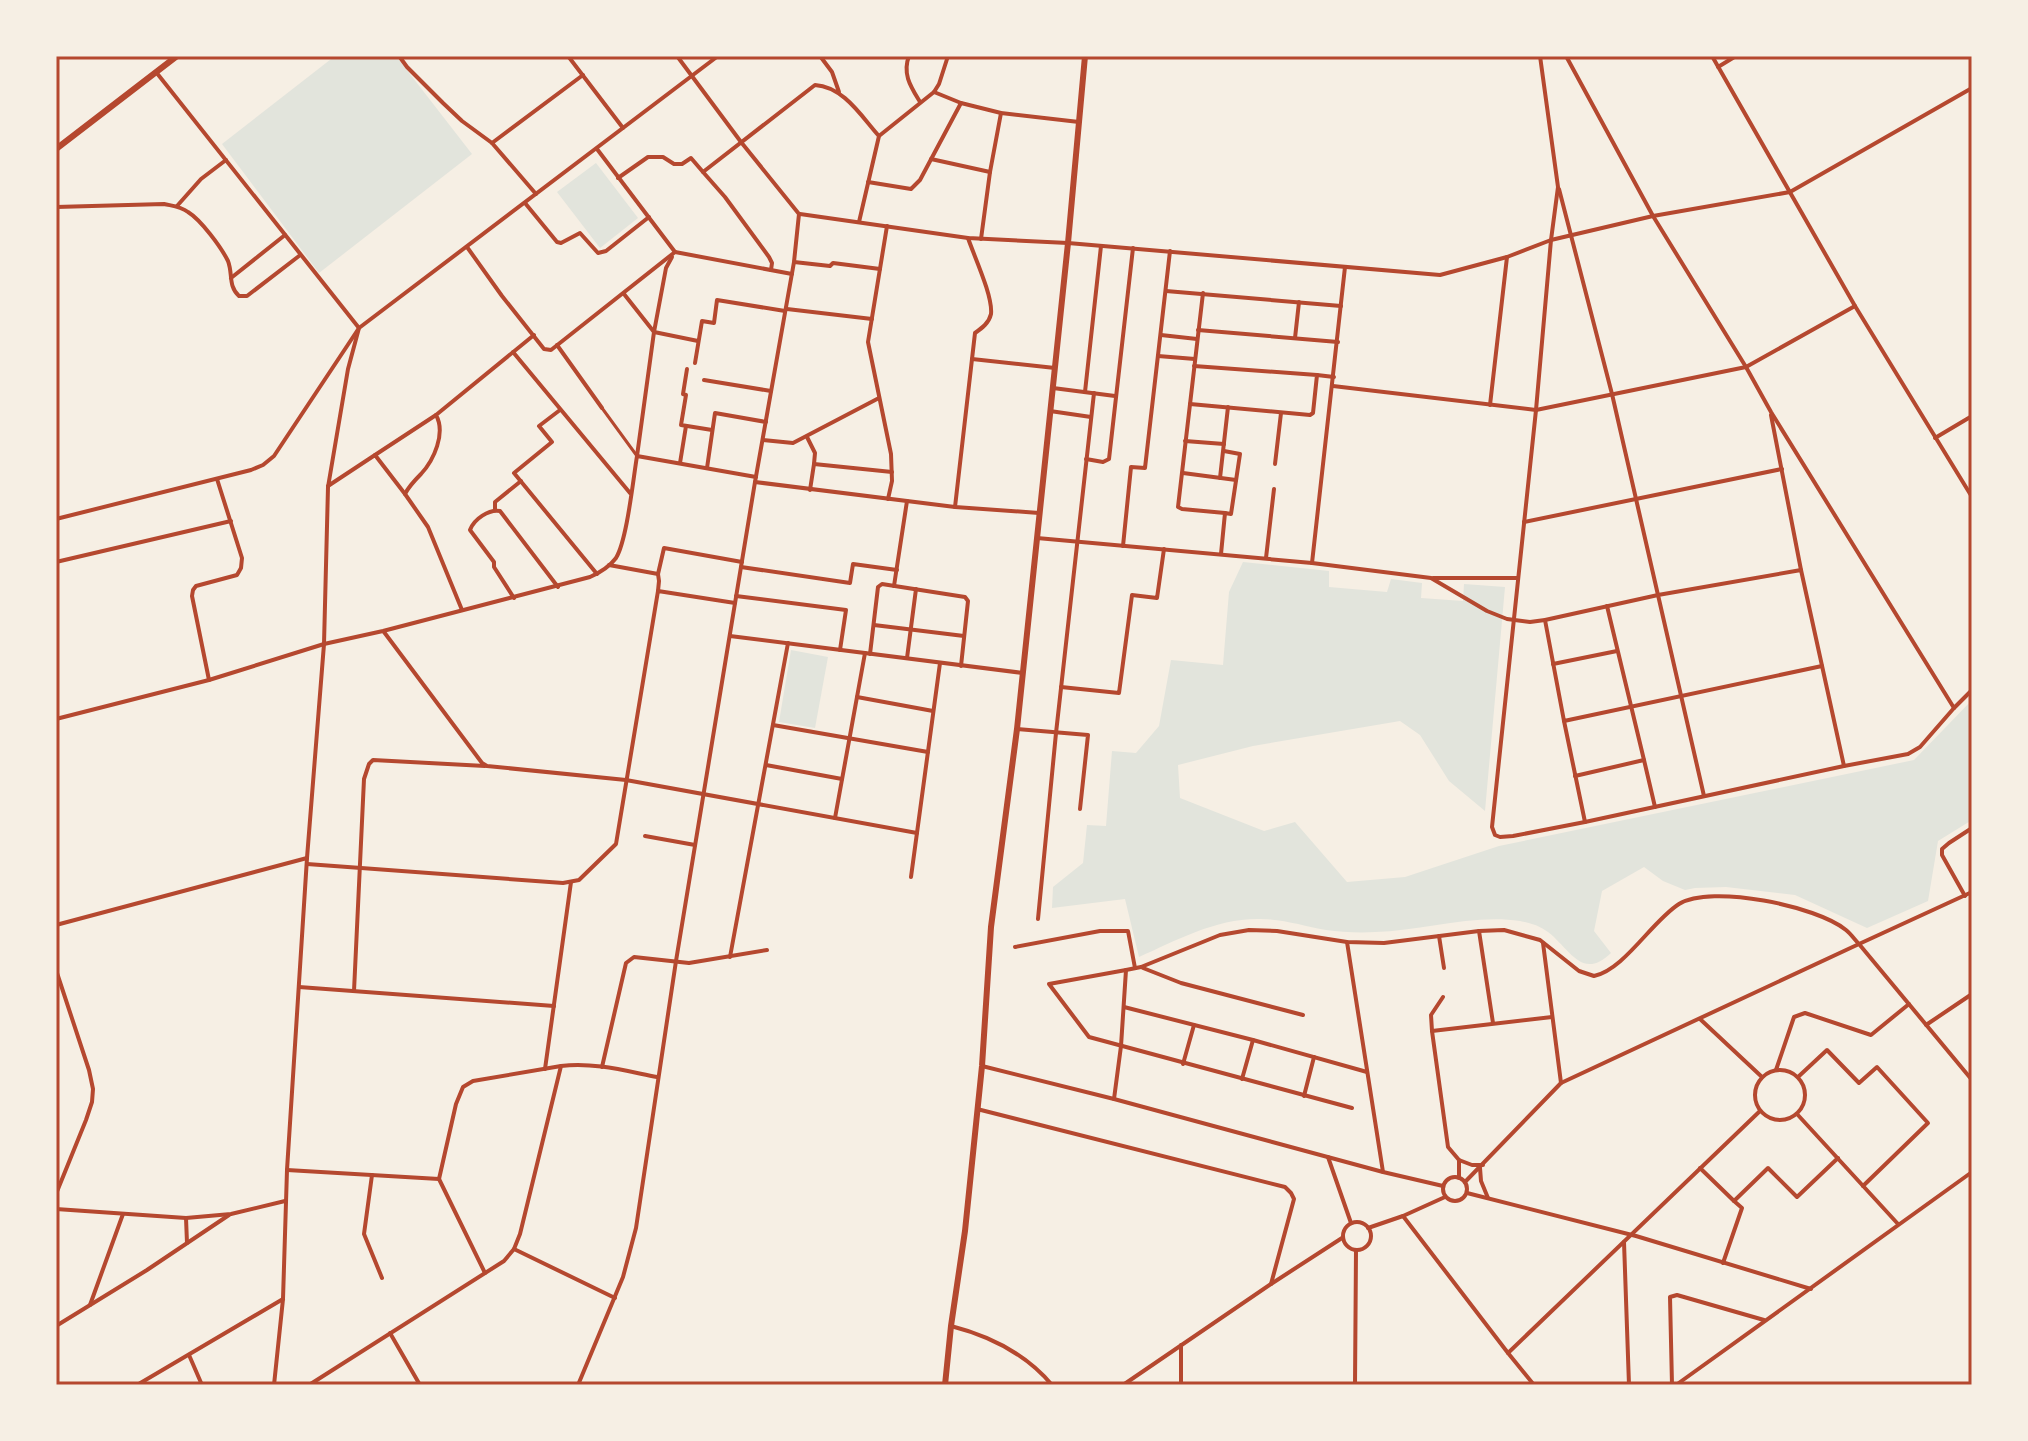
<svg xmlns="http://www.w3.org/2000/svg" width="2028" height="1441" viewBox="0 0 2028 1441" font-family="Georgia,serif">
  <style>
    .green { fill: #e2e4dc }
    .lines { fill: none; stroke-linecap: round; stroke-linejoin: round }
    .pedestrian { stroke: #b5482f; stroke-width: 3 }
    .minor { stroke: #b5482f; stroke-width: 4 }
    .tertiary { stroke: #b5482f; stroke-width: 4 }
    .primary { stroke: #b5482f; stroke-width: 6 }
    .neatline { fill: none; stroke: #b5482f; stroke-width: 3 }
  </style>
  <rect width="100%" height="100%" fill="#f6efe4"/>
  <g class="green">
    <path d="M335 56H396L472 154 319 273 222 144Z"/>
    <path d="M596 163 638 218 600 248 557 192Z"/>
    <path d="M1243 562 1329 571V587L1387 592 1391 579 1422 583 1421 598 1463 601 1464 584 1505 587 1485 811 1449 781 1420 735 1400 721 1253 746 1178 765 1180 798 1264 831 1295 822 1347 882 1405 877 1499 846 1914 760 1972 700V820L1938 841 1928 901 1867 928 1795 895 1726 887 1695 888 1685 890 1663 881 1644 867 1602 891 1594 931 1611 953C1582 981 1570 949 1548 932 1540 926 1530 923 1520 921 1472 914 1423 931 1375 932 1359 933 1341 932 1326 930 1304 926 1283 919 1260 919 1217 918 1177 940 1139 957L1125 899 1052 908 1053 887 1083 863 1087 825 1106 826 1112 751 1136 753 1159 726 1171 660 1223 665 1229 592Z"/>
    <path d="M791 650 828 657 815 728 779 722Z"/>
  </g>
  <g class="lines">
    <path class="pedestrian" d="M602 408 637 456"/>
    <g class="minor">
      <path d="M399 56 407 67 443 103 462 121 492 143 536 194"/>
      <path d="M568 56 623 128"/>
      <path d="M820 56 832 72 839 92"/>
      <path d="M909 56C902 74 911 87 920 102"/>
      <path d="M1540 56 1558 187 1551 240 1536 410 1492 827 1495 835 1500 837 1513 836 1585 822 1844 766 1908 754 1920 747 1954 708"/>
      <path d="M1566 56 1653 216 1746 367 1771 412 1954 708 1972 690"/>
      <path d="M1718 67 1736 56"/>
      <path d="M156 72 359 328 348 369 328 487 324 644 307 858 287 1170 283 1299 274 1385"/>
      <path d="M934 92 961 103 1001 113 1079 122"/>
      <path d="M492 143 583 75"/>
      <path d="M597 149 675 252"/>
      <path d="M931 159 990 172"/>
      <path d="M703 172 725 197 769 257 772 263 771 270"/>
      <path d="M618 178 648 157H663L674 164H682L691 158 703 172 815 85C844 87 861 116 879 136"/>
      <path d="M868 182 911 189 920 180 961 103"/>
      <path d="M525 203 557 242 561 243 580 233 598 253 606 251 649 217"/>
      <path d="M177 206 201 179 226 160"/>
      <path d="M56 207 164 204C173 206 180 206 188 212 201 220 221 247 228 261 233 274 228 286 239 296H247L299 256"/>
      <path d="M800 214 968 238 1068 243 1440 275 1507 257 1551 240 1653 216 1790 192 1972 88"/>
      <path d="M859 222 879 136 934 92 939 84 948 56"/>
      <path d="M887 226 868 342 891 454 892 481 888 499"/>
      <path d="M981 239 990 172 1001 113"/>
      <path d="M467 247 502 296 544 349 551 350 675 252"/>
      <path d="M675 252 792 274"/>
      <path d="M794 262 830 266 833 263 880 269"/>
      <path d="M231 278 285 235"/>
      <path d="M1166 291 1341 306"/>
      <path d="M1203 293 1178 507 1182 509 1225 513"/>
      <path d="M624 294 654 332 698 341"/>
      <path d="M787 309 872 319"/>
      <path d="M1198 330 1338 342"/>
      <path d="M1161 335 1197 339"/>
      <path d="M1295 338 1299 302"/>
      <path d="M557 345 602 408"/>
      <path d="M513 352 630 493"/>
      <path d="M1158 356 1195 359"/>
      <path d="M972 359 1055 368"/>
      <path d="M695 363 702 321 714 323 717 300 785 311"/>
      <path d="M687 369 683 394 686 395 681 425 712 430"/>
      <path d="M1317 375 1334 377"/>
      <path d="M704 380 771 391"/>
      <path d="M1333 386 1536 410 1746 367 1855 306"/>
      <path d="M1053 388 1115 396"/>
      <path d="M1085 392 1101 246"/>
      <path d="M1190 404 1310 415 1313 413 1317 375 1194 366"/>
      <path d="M1490 405 1507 257"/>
      <path d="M560 410 539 426 552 442 514 473 597 574"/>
      <path d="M1050 411 1091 417"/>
      <path d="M1771 415 1801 570"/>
      <path d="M807 437 815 453 814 464"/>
      <path d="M1935 438 1972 416"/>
      <path d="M763 440 793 443 879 398"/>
      <path d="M1185 441 1224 444"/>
      <path d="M375 455 436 415"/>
      <path d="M637 456 654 332 666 268 672 257"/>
      <path d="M1086 459 1103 462 1109 459 1133 248"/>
      <path d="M680 463 686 426"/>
      <path d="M1275 464 1281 413"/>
      <path d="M707 468 715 413 766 422"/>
      <path d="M1183 473 1236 480"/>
      <path d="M1220 478 1228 407"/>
      <path d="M755 482 955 507 1039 513"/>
      <path d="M328 486 375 455 405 494"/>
      <path d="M810 490 814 464 892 472"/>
      <path d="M955 507 975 333C982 328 989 323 991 314 993 296 974 256 968 238"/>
      <path d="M495 510V502L521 481"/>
      <path d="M56 519 251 470 263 465 274 456 359 328 718 56"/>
      <path d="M1524 522 1782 469"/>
      <path d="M1037 538 1312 563 1431 578 1487 611 1507 619 1530 622 1545 620 1658 595 1612 394 1559 189"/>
      <path d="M1123 546 1131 467 1145 468 1170 251"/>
      <path d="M1221 554 1225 513 1231 514 1240 454 1224 451"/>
      <path d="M1266 558 1274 489"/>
      <path d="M56 562 231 521"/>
      <path d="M1312 563 1345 267"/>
      <path d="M609 565 658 574 659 581 658 591"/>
      <path d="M741 567 850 583 853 564 897 570"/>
      <path d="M658 574 664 548 742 562"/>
      <path d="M1433 578H1517"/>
      <path d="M894 586 907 501"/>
      <path d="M736 596 846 610 840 650"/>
      <path d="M514 598 494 567V562L470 530C474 519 489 509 500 511L558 587"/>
      <path d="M1607 606 1644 760"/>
      <path d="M462 610 428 527 405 494C409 486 414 481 421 474 434 460 446 433 436 415L534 335"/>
      <path d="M1545 620 1564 721 1822 666"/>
      <path d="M874 625 964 636"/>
      <path d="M384 632 482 763 487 766 626 780 917 833"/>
      <path d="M730 636 1023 673"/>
      <path d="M870 654 878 587 882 584 965 597 968 601 961 666"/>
      <path d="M907 658 916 589"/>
      <path d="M1553 664 1617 651"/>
      <path d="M209 680 192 596 193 590 196 586 237 575 241 568 242 558 217 479"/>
      <path d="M1061 687 1119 693 1132 595 1157 598 1164 549"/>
      <path d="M857 697 933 711"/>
      <path d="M56 719 209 680 324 644 383 631 590 577C599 573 610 566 616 558 627 540 633 480 637 456L756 477"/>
      <path d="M1564 721 1585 822"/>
      <path d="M773 725 928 752"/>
      <path d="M1017 729 1088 735 1080 809"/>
      <path d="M766 765 842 779"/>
      <path d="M1575 776 1644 760 1655 807"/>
      <path d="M1704 796 1658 595 1801 570 1844 766"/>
      <path d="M835 818 865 653"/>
      <path d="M645 836 695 845"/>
      <path d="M307 864 563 883 579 880 616 844 658 591 735 603"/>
      <path d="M911 877 940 663"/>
      <path d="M1965 896 1942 855V849L1949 843 1972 828"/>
      <path d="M1038 919 1056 733 1094 393"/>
      <path d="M56 925 307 858"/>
      <path d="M1479 931 1493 1023"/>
      <path d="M1439 936 1444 968"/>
      <path d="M1347 942 1383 1172"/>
      <path d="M1543 943 1561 1083"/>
      <path d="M1015 947 1100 931H1128L1135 968"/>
      <path d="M730 957 788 643"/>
      <path d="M1143 968 1181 983 1303 1015"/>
      <path d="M56 970 89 1070 93 1089 92 1102 86 1120 56 1194"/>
      <path d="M1126 970 1049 984 1089 1037 1352 1108"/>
      <path d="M299 987 554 1006"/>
      <path d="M354 991 364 779 369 764 373 760 485 766"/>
      <path d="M1443 997 1431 1015 1432 1031 1448 1147 1459 1160V1178"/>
      <path d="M1124 1007 1253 1040 1367 1072"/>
      <path d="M1700 1019 1762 1077"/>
      <path d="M1926 1025 1972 994"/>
      <path d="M1432 1031 1552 1017"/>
      <path d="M1183 1064 1194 1025"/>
      <path d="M982 1066 1114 1099 1383 1172 1443 1186"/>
      <path d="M602 1067 626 963 634 957 689 963 767 950"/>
      <path d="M545 1069 571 882"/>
      <circle cx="1780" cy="1095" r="25"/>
      <path d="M1776 1070 1794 1017 1805 1013 1871 1035 1909 1004"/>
      <path d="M1798 1077 1827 1050 1859 1083 1877 1067 1928 1123 1863 1186"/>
      <path d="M1242 1079 1253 1040"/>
      <path d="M1304 1096 1314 1057"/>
      <path d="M1114 1099 1121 1046 1126 970 1141 967 1220 935 1249 930 1277 931 1347 942 1384 943 1479 931 1504 930 1540 940 1579 971 1594 976C1624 970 1652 921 1679 904 1711 884 1817 906 1846 930 1851 934 1855 940 1859 944L1972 892"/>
      <path d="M977 1109 1285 1187 1291 1193 1294 1199 1271 1284"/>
      <path d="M1797 1114 1898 1224"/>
      <path d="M1328 1157 1351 1223"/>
      <path d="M1459 1160 1472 1165H1483"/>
      <path d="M1480 1168 1481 1181 1488 1198"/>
      <path d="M1700 1168 1734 1201"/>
      <path d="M287 1170 439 1179 456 1104 463 1087 473 1081 561 1066"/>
      <path d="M372 1175 364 1234 382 1278"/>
      <circle cx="1455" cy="1189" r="12"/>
      <path d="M439 1179 485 1273"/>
      <path d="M1465 1182 1561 1083 1859 944 1972 1080"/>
      <path d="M1467 1193 1636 1236 1811 1289"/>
      <path d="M56 1209 186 1218 231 1214 285 1201"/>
      <path d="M1403 1216 1508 1353"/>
      <path d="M186 1218 187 1243"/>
      <circle cx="1357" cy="1236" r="14"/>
      <path d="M1368 1228 1403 1216 1445 1197"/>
      <path d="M1624 1242 1629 1385"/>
      <path d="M514 1249 615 1298"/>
      <path d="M1723 1263 1742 1208 1734 1201 1768 1168 1797 1197 1838 1158"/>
      <path d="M90 1305 123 1214"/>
      <path d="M56 1326 147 1270 229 1215"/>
      <path d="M951 1326C990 1336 1026 1354 1052 1385"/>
      <path d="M390 1333 420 1385"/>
      <path d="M189 1355 202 1385"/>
      <path d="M137 1385 283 1299"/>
      <path d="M309 1385 504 1261 514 1249 520 1234 561 1066C594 1062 626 1071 657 1077"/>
      <path d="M578 1385 623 1277 636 1228 676 961 755 482 794 262 799 214 741 142 677 56"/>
      <path d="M1123 1385 1271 1284 1342 1238"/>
      <path d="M1181 1385V1345"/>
      <path d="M1355 1385 1356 1250"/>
      <path d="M1534 1385 1508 1353 1760 1111"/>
      <path d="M1672 1385 1670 1297 1677 1295 1764 1320"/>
      <path d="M1676 1385 1972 1172"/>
    </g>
    <path class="tertiary" d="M1712 56 1855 306 1972 497"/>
    <g class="primary">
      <path d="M56 149 177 56"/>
      <path d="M945 1385 951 1326 965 1231 982 1066 991 927 1017 729 1068 243 1085 56"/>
    </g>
  </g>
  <rect width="2028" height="1441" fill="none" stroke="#f6efe4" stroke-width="116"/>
  <rect x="58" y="58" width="1912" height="1325" class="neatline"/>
</svg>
